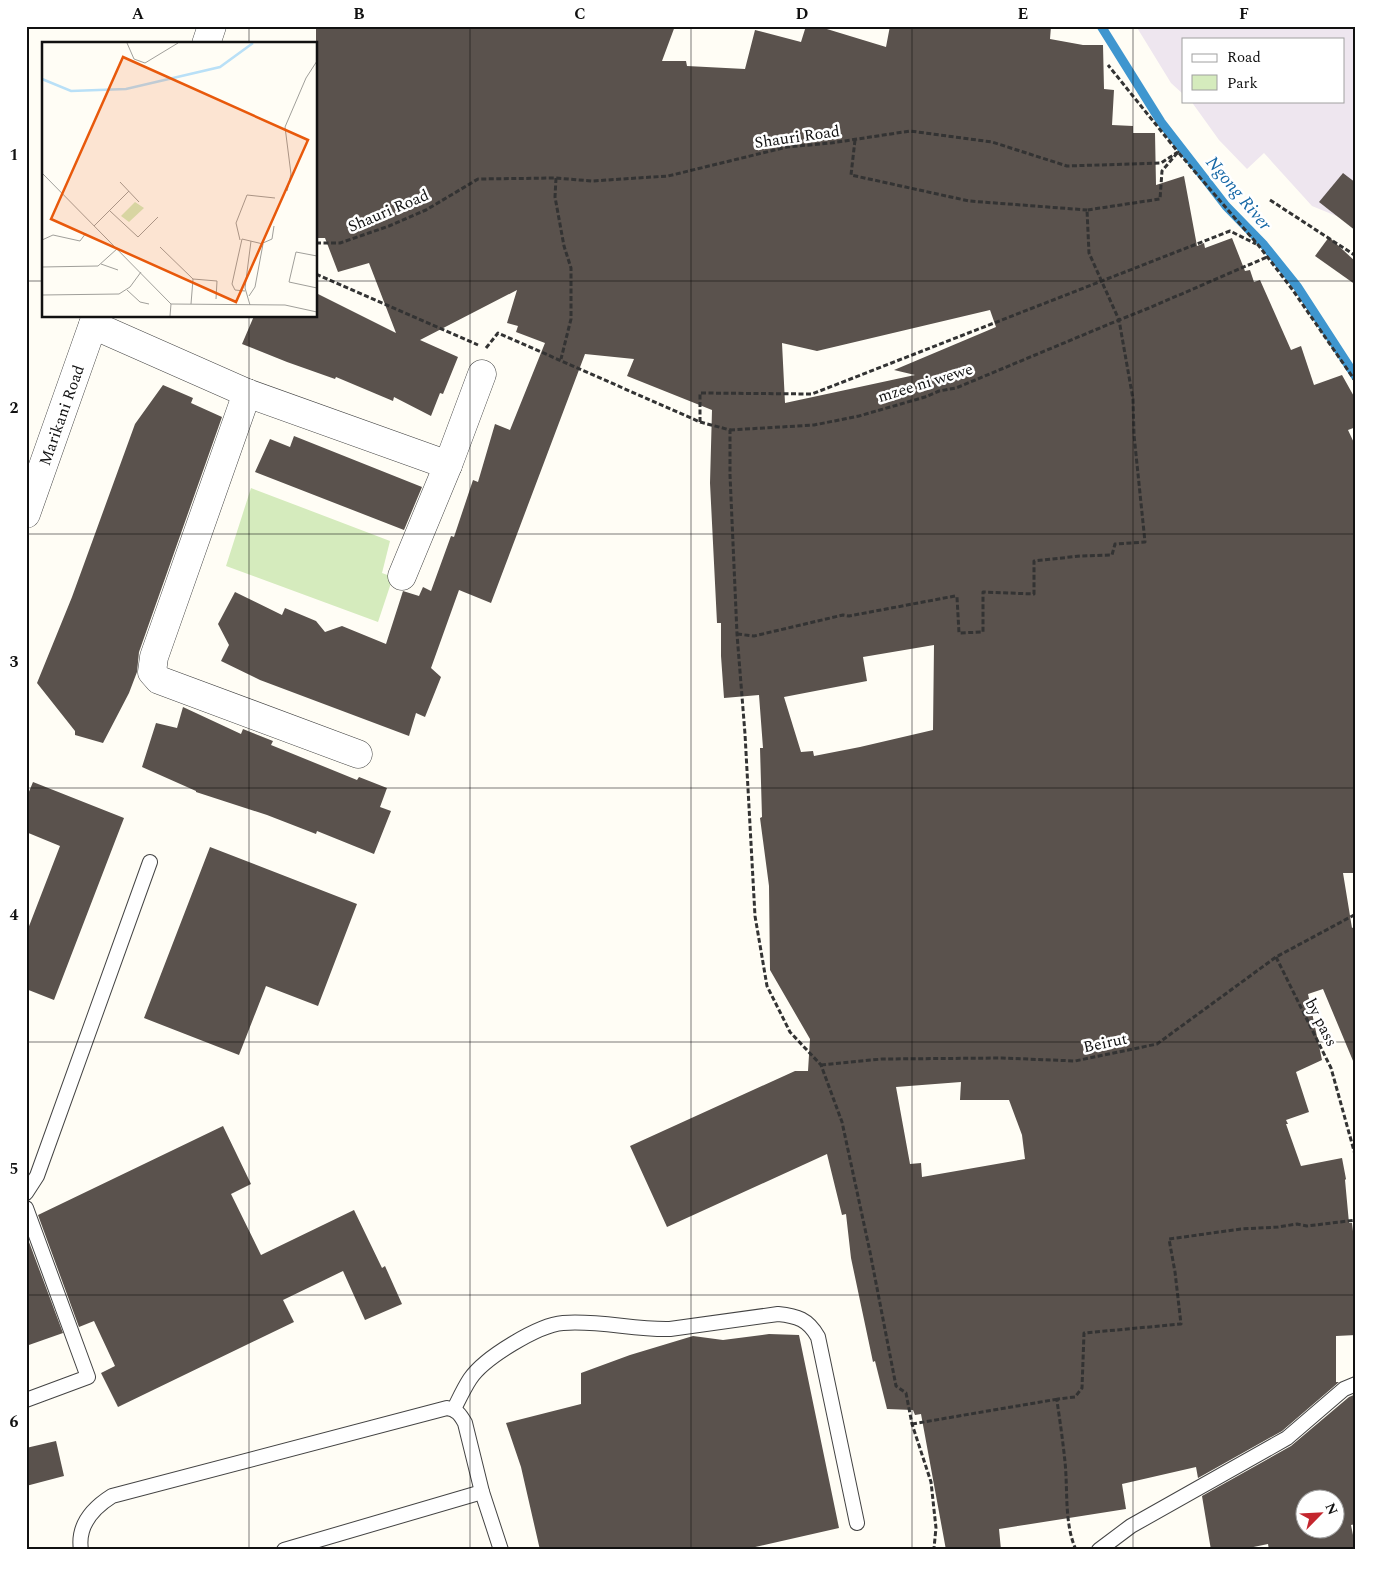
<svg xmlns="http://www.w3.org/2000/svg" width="1382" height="1576" viewBox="0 0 1382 1576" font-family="Spectral,serif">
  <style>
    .industrial { fill: #eee6ef }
    .green { fill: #d5ebbd }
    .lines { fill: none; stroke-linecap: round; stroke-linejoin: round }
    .stream { stroke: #3f96cf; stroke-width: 9 }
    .building { fill: #5a524d; fill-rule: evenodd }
    .service-casing { stroke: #444; stroke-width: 16 }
    .minor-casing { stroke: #444; stroke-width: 29 }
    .path { stroke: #333; stroke-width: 3; stroke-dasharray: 5 2.5; stroke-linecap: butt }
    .service { stroke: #fff; stroke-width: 14 }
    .minor { stroke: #fff; stroke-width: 28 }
    .grid { fill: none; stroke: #111; stroke-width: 1; stroke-opacity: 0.55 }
    .labels { text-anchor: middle; stroke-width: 5; stroke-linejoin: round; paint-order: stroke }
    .street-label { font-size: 16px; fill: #111; stroke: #fff }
    .water-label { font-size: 18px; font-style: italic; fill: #1768a6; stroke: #fff }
    .inset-river { fill: none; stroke: #b9e0f7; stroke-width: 2.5 }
    .inset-road { fill: none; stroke: #a09f9a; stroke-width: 1 }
    .view { fill: #e8590c; fill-opacity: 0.15; stroke: #e8590c; stroke-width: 2.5 }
    .inset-edge { fill: none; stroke: #111; stroke-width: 2.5 }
    .neatline { fill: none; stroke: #111; stroke-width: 2 }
    .grid-label { font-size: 16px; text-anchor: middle; font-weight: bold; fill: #111 }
  </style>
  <rect width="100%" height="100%" fill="#fffdf5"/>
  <path class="industrial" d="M1136 26H1356V224L1312 206 1264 153 1247 169 1219 140 1191 101H1343V39H1183V94L1171 83Z"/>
  <path class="green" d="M251 488 390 541 382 573 393 577 378 622 226 566Z"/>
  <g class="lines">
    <path class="stream" d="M1101 26 1161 122 1226 206 1264 245 1297 286 1356 377"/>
  </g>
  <g class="building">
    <path d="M316 26H675L662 61H686L687 66 745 69 755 30 801 42 806 26H817L886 47 890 26H1051L1050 39 1083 45H1103L1104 89 1114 90 1112 125 1133 126V133H1155L1156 185 1184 176 1197 246 1204 243 1205 248 1232 238 1245 271 1250 270 1254 282 1260 280 1291 350 1301 346 1314 385 1342 375 1356 400V427L1348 430 1356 447V873H1343L1352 928 1356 926V1068L1323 989 1308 994 1322 1060 1296 1072 1309 1112 1286 1120 1288 1124H1286L1301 1166 1342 1158 1346 1179 1345 1180 1349 1223H1352L1356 1256V1335L1336 1336V1382H1339L1282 1431 1198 1478 1196 1467 1122 1484 1126 1509 999 1529 1001 1550H946L921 1414 915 1415 913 1410 887 1409 875 1361 873 1362 851 1258 846 1214 842 1215 827 1154 667 1227 630 1146 795 1071H808L810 1039 770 970 769 886 760 818 762 817 760 748H763L759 695 724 698 721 656V623H717L710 483 712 410 627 376 634 359 585 354 491 603 459 590 431 668 441 677 425 717 416 713 409 736 260 680 221 661 229 645 218 624 235 592 282 615 285 608 316 621 325 632 342 626 386 644 403 591 419 596 423 587 431 591 451 536 454 537 473 480 478 482 495 424 510 430 545 343 516 332 518 326 507 323 517 290 420 340 458 357 443 394 440 393 431 416 394 397 393 401 336 377 335 379 287 362 242 344 254 316H316V293L396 333 369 263 338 272 325 238H316ZM990 310 996 327 894 370 915 375 785 403 782 343 817 351ZM934 645 933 730 860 747 814 756 813 751 801 752 784 697 867 681 863 657ZM961 1082 960 1100H1009L1022 1135 1025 1159 922 1177 921 1163 910 1164 896 1087Z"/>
    <path d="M1343 173 1356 183V231L1319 202Z"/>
    <path d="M1329 237 1356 262V285L1315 256Z"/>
    <path d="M163 385 193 398 191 403 222 417 139 652 137 672 129 693 103 743 75 735V731L37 683 72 597 135 424Z"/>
    <path d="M294 436 422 487 404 530 255 472 270 439 290 447Z"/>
    <path d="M183 707 241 734 243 729 273 741 271 745 357 780 359 777 387 788 380 807 391 811 374 854 317 831 316 834 267 815 196 792V791L142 767 156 723 177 728Z"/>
    <path d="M33 782 124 818 54 1000 26 989V934L60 846 26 832V799Z"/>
    <path d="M210 847 357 904 318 1006 266 986 239 1055 144 1018Z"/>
    <path d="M223 1126 251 1184 231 1194 261 1255 354 1210 382 1268 385 1266 402 1304 365 1320 343 1271 283 1300 294 1322 118 1407 101 1373 115 1366 94 1321 79 1327 38 1215Z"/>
    <path d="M26 1234 63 1333 26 1346Z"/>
    <path d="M769 1334 799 1335 839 1528 742 1550H540L521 1467 506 1423 581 1404V1373L630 1355 693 1336 723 1340Z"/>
    <path d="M1356 1394V1524L1351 1525 1356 1550H1269L1268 1544 1239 1550H1211L1202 1496 1291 1446 1349 1397ZM1304 1498H1334V1528H1304Z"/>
    <path d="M56 1441 64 1476 26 1486V1448Z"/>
  </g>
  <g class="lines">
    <defs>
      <g id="service">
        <path d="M26 1193 37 1176 150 862"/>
        <path d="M26 1208 88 1377 26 1400"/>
        <path d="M454 1409C459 1399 464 1388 470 1379 484 1358 538 1325 563 1323 599 1320 634 1330 670 1329L778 1314C797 1316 808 1319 818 1337L857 1523"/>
        <path d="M81 1550C77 1525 93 1508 112 1496L447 1408C457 1410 460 1414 465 1423L482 1492 501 1550"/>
        <path d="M284 1550 482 1492"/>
        <path d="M1099 1550 1131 1526 1287 1438 1344 1389 1356 1384"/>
      </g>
      <g id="minor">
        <path d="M206 44 212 26"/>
        <path d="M93 325 247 393 448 465"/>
        <path d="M247 393 154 657 152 672 159 680 358 754"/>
        <path id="s1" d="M26 514 96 316"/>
        <path d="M402 576 448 465 482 374"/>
      </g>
    </defs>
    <use href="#service" class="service-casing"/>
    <use href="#minor" class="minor-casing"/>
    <g class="path">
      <path d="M855 140 851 175 969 201 1087 210"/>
      <path d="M556 178 555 197 564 246 571 268V319L561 359"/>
      <path d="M1270 200 1356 256"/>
      <path d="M316 243H340L389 226 426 210 478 179 556 178 592 181 668 176 787 147 831 143 910 131 992 142 1067 166 1161 163 1178 152 1108 65"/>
      <path d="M316 274 478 345"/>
      <path d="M486 348 498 333 700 422 730 430V475L737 634 745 734 755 916 767 986 790 1032 821 1065 842 1122 870 1252 896 1386 906 1393 912 1424 931 1482 936 1528 934 1548 929 1550"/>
      <path d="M700 422V393L812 394 1230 231 1256 244"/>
      <path d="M730 430 814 425 859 416 925 397 939 391 956 388 1119 320 1089 253 1087 210 1160 199 1162 171 1178 152 1259 246 1292 289 1356 382"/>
      <path d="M737 634 754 636 843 615 849 616 955 596 957 597 959 633 983 632V592L1034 594V561L1080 556 1112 555 1115 544 1145 542 1134 435 1133 399 1119 320 1149 308 1267 257"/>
      <path d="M1276 957 1331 1068 1356 1158"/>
      <path d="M821 1065 882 1059 1002 1058 1075 1061 1157 1044 1276 957 1356 914"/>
      <path d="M912 1424 1058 1399"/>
      <path d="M1076 1550C1064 1523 1068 1491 1065 1462 1063 1442 1060 1421 1057 1401L1058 1399 1075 1397 1082 1388 1084 1333 1181 1324 1175 1272 1169 1239 1241 1229 1278 1227 1297 1224 1307 1226 1356 1220"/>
    </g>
    <use href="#service" class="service"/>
    <use href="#minor" class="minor"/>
  </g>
  <path class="grid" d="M249 26V44M470 26V1550M691 26V1550M912 26V1550M1133 26V1550M26 281H44M316 281H1356M249 316V1550M26 534H1356M26 788H1356M26 1042H1356M26 1295H1356"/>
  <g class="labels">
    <g class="street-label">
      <text transform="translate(797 136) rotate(-8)" y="6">Shauri Road</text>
      <text transform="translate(388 210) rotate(-23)" y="6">Shauri Road</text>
      <text transform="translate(925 382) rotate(-17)" y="6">mzee ni wewe</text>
      <text dy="6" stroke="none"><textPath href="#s1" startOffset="105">Marikani Road</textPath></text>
      <text transform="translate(1322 1022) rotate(63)" y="6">by pass</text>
      <text transform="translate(1105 1042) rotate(-12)" y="6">Beirut</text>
    </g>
    <g class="water-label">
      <text transform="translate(1239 193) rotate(50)" y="6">Ngong River</text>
    </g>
  </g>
  <g transform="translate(42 42)">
    <rect width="275" height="275" fill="#fffdf5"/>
    <path d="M93 160 102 166 87 180 79 174Z" fill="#d5ebbd"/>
    <path class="inset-river" d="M0 37 29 49 84 47 178 25 211 1"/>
    <path class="inset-road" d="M85 1 92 17 103 21 136 1M0 131 129 262 128 274M78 140 97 160M245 149 249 132 243 85 264 36 275 19M68 169 96 195 116 175M52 184 87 149M0 198 11 193 38 199 44 191M198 198 194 181 205 153 233 156M221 201 230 197 232 184M118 205 151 237M275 214 254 210 247 240 275 246M59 222 76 228M0 225 56 224 76 206M85 248 98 260 107 262M203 249 193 248 190 242 200 197 221 202 213 245 207 254M0 253 77 252 88 245 99 230M129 262 243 263 275 270M149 262 151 237 175 239 174 257M208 263 203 246 209 199"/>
    <path class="view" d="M81 15 266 98 194 260 9 177Z"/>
    <rect width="275" height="275" class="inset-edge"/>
  </g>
  <rect width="1382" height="1576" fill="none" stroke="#ffffff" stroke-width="55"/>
  <rect x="1182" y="38" width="162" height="65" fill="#ffffff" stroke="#a0a0a0"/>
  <rect x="1192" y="54" width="25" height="8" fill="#ffffff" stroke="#a0a0a0"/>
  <text x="1227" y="62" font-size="15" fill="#111111">Road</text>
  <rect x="1192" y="75" width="25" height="15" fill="#d5ebbd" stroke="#a0a0a0"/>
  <text x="1227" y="88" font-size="15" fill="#111111">Park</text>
  <g transform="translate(1320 1514) rotate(66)"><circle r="24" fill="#ffffff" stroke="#a0a0a0"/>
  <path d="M0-4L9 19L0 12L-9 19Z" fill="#c4262e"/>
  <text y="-8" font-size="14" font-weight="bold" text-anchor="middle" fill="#111111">N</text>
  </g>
  <rect x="28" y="28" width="1326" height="1520" class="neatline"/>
  <g class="grid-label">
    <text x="138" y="19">A</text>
    <text x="359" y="19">B</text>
    <text x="580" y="19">C</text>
    <text x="802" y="19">D</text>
    <text x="1023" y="19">E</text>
    <text x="1244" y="19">F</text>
    <text x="14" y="160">1</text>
    <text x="14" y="413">2</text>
    <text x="14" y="667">3</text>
    <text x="14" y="920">4</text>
    <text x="14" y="1174">5</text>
    <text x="14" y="1427">6</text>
  </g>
</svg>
